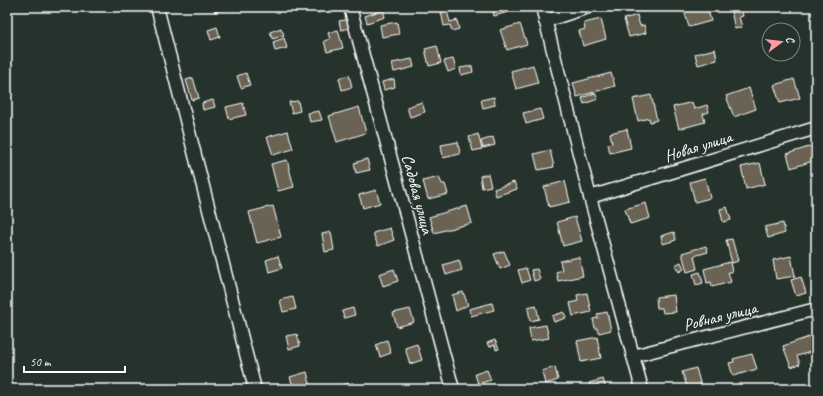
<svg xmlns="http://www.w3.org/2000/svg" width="823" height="396" viewBox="0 0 823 396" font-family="Caveat,sans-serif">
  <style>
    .building { fill: #6a6352; stroke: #fff }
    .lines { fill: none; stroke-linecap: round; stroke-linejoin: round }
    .minor-casing { stroke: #fff; stroke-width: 15 }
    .minor { stroke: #26332d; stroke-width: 12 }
    .labels { text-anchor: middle; stroke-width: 3; stroke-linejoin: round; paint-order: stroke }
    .street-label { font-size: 17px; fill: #fff; stroke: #26332d }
  </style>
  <rect width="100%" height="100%" fill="#26332d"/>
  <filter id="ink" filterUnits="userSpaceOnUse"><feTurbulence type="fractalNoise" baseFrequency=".025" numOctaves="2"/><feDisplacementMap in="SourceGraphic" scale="8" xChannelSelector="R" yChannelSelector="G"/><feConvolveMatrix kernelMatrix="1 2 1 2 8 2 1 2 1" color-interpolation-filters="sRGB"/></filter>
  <g filter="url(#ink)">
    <g class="building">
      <path d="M213 7H230L215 12Z"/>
      <path d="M316 7H330L331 9 318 13Z"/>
      <path d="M492 7H519V9L494 16Z"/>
      <path d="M683 7H701V9L707 7 711 21 689 27Z"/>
      <path d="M741 8 743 16 739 17 742 27 735 29 731 11Z"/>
      <path d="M383 10 385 17 367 23 365 16Z"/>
      <path d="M447 11 450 22 457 20 459 29 452 31 450 25 444 26 441 12Z"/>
      <path d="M637 15 640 26 644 25 646 33 629 37 624 19Z"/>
      <path d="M351 19 353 27 341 30 339 21Z"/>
      <path d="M601 19 606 39 583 46 579 31 585 29 584 23Z"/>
      <path d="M397 22 399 34 382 37 380 25Z"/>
      <path d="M520 24 527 44 507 50 500 30Z"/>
      <path d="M217 27 220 37 211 40 208 30Z"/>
      <path d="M281 28 284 35 273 39 270 32Z"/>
      <path d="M338 30 343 48 327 52 324 41 330 39 328 33Z"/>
      <path d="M284 38 287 48 275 51 273 42Z"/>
      <path d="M437 46 441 63 429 66 425 49Z"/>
      <path d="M715 49 717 60 698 65 695 54Z"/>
      <path d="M412 59 414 67 394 72 392 63Z"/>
      <path d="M453 59 456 69 448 72 444 61Z"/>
      <path d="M533 65 538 83 516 89 511 71Z"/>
      <path d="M472 66 473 72 461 75 460 68Z"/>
      <path d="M246 73 250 85 241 88 237 76Z"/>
      <path d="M611 73 615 86 577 97 573 83Z"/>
      <path d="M349 75 352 87 342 90 339 78Z"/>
      <path d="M193 78 199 98 192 100 186 80Z"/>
      <path d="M394 79 395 87 384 90 382 82Z"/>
      <path d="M794 79 800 98 780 103 774 85Z"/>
      <path d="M749 88 756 109 734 117 726 96Z"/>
      <path d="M595 93 598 99 584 104 582 98Z"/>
      <path d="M651 95 657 120 650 122 649 118 638 121 633 99Z"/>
      <path d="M494 97 495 105 483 108 481 100Z"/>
      <path d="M213 100 215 107 203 110 202 103Z"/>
      <path d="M298 101 300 111 292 113 289 102Z"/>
      <path d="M422 102 425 112 410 117 407 107Z"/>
      <path d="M692 102 694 109 707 105 709 112 703 114 705 122 679 129 673 107Z"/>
      <path d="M243 103 246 115 229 119 226 107Z"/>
      <path d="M359 107 366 133 337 142 329 116Z"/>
      <path d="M540 109 543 119 526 124 523 113Z"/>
      <path d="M319 111 322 120 310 122 308 113Z"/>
      <path d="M627 129 631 148 610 153 608 144 612 143 610 133Z"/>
      <path d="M288 131 293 149 273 155 267 137Z"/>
      <path d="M478 134 482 149 473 151 469 137Z"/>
      <path d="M493 137 495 145 483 148 481 141Z"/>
      <path d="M458 142 460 154 443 158 441 145Z"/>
      <path d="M815 145 816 148V160L791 168 787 154Z"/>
      <path d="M550 150 554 167 538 170 534 154Z"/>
      <path d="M367 159 370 170 356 173 354 163Z"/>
      <path d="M287 160 294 187 278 191 271 164Z"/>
      <path d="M760 163 765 184 746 189 741 167Z"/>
      <path d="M488 174 491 186 482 188 480 176Z"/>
      <path d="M439 177 442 184H445L448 194 428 199 423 181Z"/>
      <path d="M705 178 710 198 695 202 690 182Z"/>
      <path d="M565 181 570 202 549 207 544 187Z"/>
      <path d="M514 182 517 189 496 196 494 189Z"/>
      <path d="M376 190 380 203 363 208 359 195Z"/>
      <path d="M646 203 650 218 630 224 625 209Z"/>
      <path d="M273 206 281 237 257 243 249 212Z"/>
      <path d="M467 206 472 223 434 233 429 217Z"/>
      <path d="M727 207 731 220 723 222 720 209Z"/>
      <path d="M575 217 582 241 563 246 557 222Z"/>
      <path d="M783 223 785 233 768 238 765 227Z"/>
      <path d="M390 228 394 240 378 246 373 233Z"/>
      <path d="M331 232 334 250 325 252 322 234Z"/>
      <path d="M674 232 676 240 663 244 661 236Z"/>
      <path d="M732 239 738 261 732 263 726 240Z"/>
      <path d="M706 246 708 252 694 256 697 269 687 272 682 253Z"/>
      <path d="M504 251 510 265 500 269 494 254Z"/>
      <path d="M278 256 282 268 269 272 266 260Z"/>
      <path d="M791 256 795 276 776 279 773 260Z"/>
      <path d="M579 257 583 276 558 281 556 272 562 270 560 261Z"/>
      <path d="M459 260 462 270 446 275 443 265Z"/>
      <path d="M681 262 684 269 679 272 675 265Z"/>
      <path d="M730 262 732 272H728L731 282 712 287 711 282 707 283 704 269Z"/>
      <path d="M526 268 530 280 522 283 518 270Z"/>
      <path d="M394 269 398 281 383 286 379 274Z"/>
      <path d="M537 269 540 279 534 281 531 270Z"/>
      <path d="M700 272 703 283 696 285 693 274Z"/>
      <path d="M801 277 806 293 796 296 791 280Z"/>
      <path d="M463 292 468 305 456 311 452 295Z"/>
      <path d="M587 293 591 312 573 316 570 303 578 301 577 295Z"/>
      <path d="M674 295 676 312 663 313 662 308H657L656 297Z"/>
      <path d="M293 297 296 309 283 312 280 300Z"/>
      <path d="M492 303 494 310 471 316 469 309Z"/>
      <path d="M536 305 539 319 530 321 528 307Z"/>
      <path d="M353 308 355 315 344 318 342 311Z"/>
      <path d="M410 309 414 322 397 327 393 313Z"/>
      <path d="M564 312 566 318 554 322 552 316Z"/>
      <path d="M607 312 611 330 599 333 597 328H595L593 319 598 318 597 314Z"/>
      <path d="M546 325 549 338 531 341 529 328Z"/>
      <path d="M297 334 300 346 289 349 286 336Z"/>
      <path d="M597 337 601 358 581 362 577 341Z"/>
      <path d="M809 337 814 351 797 356 800 364 791 367 783 346Z"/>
      <path d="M387 340 391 353 380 357 376 345Z"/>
      <path d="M495 340 499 349 496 350 495 345 489 347 487 343Z"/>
      <path d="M417 344 422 360 410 364 405 348Z"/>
      <path d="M752 354 757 369 733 376 729 363 734 362 733 359Z"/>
      <path d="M555 367 558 380 545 384 542 371Z"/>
      <path d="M696 368 701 386 691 389H688L682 372Z"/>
      <path d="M487 370 491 380 478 384 475 374Z"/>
      <path d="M307 372 310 384 294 389 290 377Z"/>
      <path d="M603 379 606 389H590L589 383Z"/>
      <path d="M353 383 354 389H341V385Z"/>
      <path d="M430 386 431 389H418Z"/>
    </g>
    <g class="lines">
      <defs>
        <g id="minor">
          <path d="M157 7 255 389"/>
          <path d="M350 7 453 389"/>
          <path d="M542 7 590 197 642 389"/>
          <path d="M545 21 588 7"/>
          <path d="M590 197 816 128"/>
          <path d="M633 356 816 309"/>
        </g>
      </defs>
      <use href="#minor" class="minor-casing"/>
      <use href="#minor" class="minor"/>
    </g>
  </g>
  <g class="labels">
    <g class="street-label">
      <text transform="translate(698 146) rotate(-17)" y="6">Новая улица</text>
      <text transform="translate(418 194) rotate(75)" y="6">Садовая улица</text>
      <text transform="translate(720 316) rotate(-14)" y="6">Ровная улица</text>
    </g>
  </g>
  <rect width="823" height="396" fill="none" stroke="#26332d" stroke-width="24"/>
  <rect x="12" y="12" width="799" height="372" fill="none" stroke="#fff" stroke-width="1.5" filter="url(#ink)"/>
  <g transform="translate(781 42) rotate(75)"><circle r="19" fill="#26332d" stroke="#7d8581"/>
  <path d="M0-3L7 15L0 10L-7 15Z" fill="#ff9aa2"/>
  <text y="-6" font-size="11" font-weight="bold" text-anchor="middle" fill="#ffffff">С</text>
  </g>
  <path d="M24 366v6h101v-6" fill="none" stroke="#ffffff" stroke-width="2"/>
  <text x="30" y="366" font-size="12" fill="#ffffff" stroke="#26332d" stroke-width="3" paint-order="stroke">50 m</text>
</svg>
